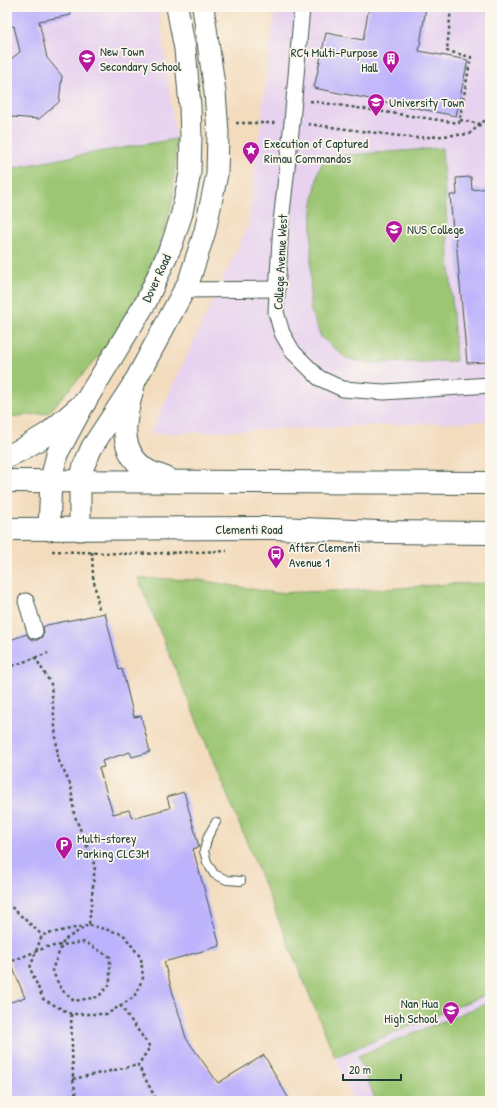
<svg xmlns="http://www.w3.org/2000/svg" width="497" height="1108" viewBox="0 0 497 1108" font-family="'Patrick Hand',sans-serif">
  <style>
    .built { fill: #e7d2ef }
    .green { fill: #9cc673; stroke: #5e8254 }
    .building { fill: #bdb3fc }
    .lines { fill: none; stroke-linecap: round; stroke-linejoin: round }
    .lane-casing { stroke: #3f5549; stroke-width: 10 }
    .street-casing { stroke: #3f5549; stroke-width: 17 }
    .secondary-casing { stroke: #3f5549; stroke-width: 23 }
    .primary-casing { stroke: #3f5549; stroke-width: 24 }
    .path { stroke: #3f5549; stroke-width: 2.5; stroke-dasharray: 3 3; stroke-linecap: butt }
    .lane { stroke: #fff; stroke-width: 8 }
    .street { stroke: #fff; stroke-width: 15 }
    .secondary { stroke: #fff; stroke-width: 21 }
    .primary { stroke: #fff; stroke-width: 22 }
    .labels { text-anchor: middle; stroke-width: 3.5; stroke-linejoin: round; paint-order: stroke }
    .poi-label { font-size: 13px; fill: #1f3d34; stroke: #fbf7ec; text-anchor: start }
    .street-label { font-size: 13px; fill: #1f3d34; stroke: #fbf7ec }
  </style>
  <rect width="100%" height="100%" fill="#fbf7ec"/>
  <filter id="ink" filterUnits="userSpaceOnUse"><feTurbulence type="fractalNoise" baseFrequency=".025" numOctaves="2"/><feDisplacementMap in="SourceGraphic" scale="8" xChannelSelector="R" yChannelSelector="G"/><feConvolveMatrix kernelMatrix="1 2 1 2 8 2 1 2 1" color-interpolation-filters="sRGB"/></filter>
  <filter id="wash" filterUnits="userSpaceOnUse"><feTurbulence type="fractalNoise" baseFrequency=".012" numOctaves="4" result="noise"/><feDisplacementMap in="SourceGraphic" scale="16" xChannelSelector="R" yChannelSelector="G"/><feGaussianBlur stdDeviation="0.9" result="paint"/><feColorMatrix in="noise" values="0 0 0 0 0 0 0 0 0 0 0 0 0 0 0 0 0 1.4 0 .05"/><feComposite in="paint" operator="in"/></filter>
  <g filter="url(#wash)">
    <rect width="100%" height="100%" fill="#f3dcbe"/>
    <g class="built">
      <path d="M7 7H158L176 139 92 153 7 169Z"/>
      <path d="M275 7H490V421L150 434 248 226Z"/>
      <path d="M490 993V1101H353L335 1057Z"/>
    </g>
    <g class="green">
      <path d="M176 139 173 200 153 269 125 327 48 413 7 417V169L92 153Z"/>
      <path d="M442 148 456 361 369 363 346 358 321 337 310 308 312 210 318 172 325 158 335 156Z"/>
      <path d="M138 578 199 580 276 593 386 589 447 584 490 583V993L335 1057Z"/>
      <path d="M490 1002V1101H376L358 1056Z"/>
    </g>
    <g id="blocks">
      <g class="building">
        <path d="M10 7H70L71 15 39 21 47 58 62 76 59 102 39 119 12 117 7 110V62L20 52 14 26 7 27V12H11Z"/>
        <path d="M369 7H426L419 51 468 60 456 116 314 88 326 33 363 40Z"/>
        <path d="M471 177 472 190 490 188V362L467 363 455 229H453L450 195H457L456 178Z"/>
        <path d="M105 613 119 670 122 669 134 717 141 716 150 752 132 757 130 752 102 761 104 767 99 768 113 814 129 810 132 818 170 808 167 797 184 792 199 847 193 849 220 946 164 962 186 1038 218 1083 264 1055 290 1101H7V1003L25 998 7 953V641L27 634 29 638 33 640H37L42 637 44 633 43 627 47 625Z"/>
      </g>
    </g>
  </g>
  <g filter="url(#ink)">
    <use href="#blocks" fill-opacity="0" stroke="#3f5549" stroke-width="1"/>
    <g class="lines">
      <defs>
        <path id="lane" d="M216 822 208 836 204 851 207 862 214 874 227 880 241 881"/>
        <g id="street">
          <path d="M302 7 292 122 281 222 276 312 282 333 293 352 319 378 343 389 384 392 490 385"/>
          <path d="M183 290 277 289"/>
          <path d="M26 601 35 631"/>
        </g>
        <g id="secondary">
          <path d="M49 530 51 480 57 454 85 402 146 302 172 244 182 213 190 173 191 137 190 106 185 49 177 7"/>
          <path d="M80 530V481L84 465 92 447 134 383 189 281 205 231 217 174 218 133 215 92 203 7"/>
        </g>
        <g id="primary">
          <path d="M134 383C126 414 114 450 148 471 154 474 161 476 168 479"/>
          <path d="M7 457 24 448 49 433 85 402"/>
          <path d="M7 481 490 483"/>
          <path d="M7 529 277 528 379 532 490 533"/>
        </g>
      </defs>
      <use href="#lane" class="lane-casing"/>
      <use href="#street" class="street-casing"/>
      <use href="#secondary" class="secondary-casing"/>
      <use href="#primary" class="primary-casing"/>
      <g class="path">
        <path d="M310 101 459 123 471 57 447 51 451 7"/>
        <path d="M460 120 480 124"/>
        <path d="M236 123H275"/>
        <path d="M308 124 415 138 469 134 490 116"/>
        <path d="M277 547 278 557"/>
        <path d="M52 551 133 554 227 551"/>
        <path d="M92 552 93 576 99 609"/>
        <path d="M35 657 51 684 58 759 71 786 74 814 95 866 89 925"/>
        <path d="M7 668 48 653"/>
        <path d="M7 903 42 935"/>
        <path d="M89 925 123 934 141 958 143 978 134 997 107 1014H71L43 999 30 968 42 935Z"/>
        <path d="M7 963 47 947 85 942 110 957V984L98 997 74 1001 61 989 52 970 64 940 87 926"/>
        <path d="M120 1005 150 1047 138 1065 157 1101"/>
        <path d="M71 1014 73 1079 77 1101"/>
        <path d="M73 1079 138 1065"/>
      </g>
      <use href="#lane" class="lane"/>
      <use href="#street" class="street"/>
      <use href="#secondary" class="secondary"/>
      <use href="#primary" class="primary"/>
    </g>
  </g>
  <defs>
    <symbol id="school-pin" viewBox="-11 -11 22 30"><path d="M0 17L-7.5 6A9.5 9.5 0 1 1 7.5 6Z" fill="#b5179e" stroke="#fbf7ec"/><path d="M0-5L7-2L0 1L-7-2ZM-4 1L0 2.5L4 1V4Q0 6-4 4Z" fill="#fff"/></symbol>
    <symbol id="building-pin" viewBox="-11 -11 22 30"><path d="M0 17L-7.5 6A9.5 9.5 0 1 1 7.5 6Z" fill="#b5179e" stroke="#fbf7ec"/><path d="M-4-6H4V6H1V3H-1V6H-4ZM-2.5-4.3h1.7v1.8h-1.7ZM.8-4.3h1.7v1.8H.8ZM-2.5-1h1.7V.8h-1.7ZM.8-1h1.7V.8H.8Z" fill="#fff"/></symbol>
    <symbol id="university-pin" viewBox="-11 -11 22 30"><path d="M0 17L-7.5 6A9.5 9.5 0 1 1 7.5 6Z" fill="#b5179e" stroke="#fbf7ec"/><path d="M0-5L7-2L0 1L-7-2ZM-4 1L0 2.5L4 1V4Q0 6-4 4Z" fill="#fff"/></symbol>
    <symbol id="sight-pin" viewBox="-11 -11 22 30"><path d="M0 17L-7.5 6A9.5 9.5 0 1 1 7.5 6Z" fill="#b5179e" stroke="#fbf7ec"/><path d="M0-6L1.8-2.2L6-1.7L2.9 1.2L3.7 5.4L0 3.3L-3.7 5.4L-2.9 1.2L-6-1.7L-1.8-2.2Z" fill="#fff"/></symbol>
    <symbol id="bus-pin" viewBox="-11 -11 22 30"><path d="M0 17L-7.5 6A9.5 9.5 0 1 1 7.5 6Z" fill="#b5179e" stroke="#fbf7ec"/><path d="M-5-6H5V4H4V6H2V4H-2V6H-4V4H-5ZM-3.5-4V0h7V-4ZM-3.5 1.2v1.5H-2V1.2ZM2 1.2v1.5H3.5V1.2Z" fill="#fff"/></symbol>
    <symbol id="parking-pin" viewBox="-11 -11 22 30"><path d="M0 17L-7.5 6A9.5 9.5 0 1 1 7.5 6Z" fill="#b5179e" stroke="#fbf7ec"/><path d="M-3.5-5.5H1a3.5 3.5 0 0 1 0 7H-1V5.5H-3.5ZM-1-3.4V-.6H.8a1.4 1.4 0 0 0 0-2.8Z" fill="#fff"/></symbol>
  </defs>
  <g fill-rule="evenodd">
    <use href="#school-pin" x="77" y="48" width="20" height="27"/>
    <use href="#building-pin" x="381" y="49" width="20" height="27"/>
    <use href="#university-pin" x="366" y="92" width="20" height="27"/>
    <use href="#sight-pin" x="241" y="140" width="20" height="27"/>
    <use href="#university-pin" x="384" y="219" width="20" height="27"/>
    <use href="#bus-pin" x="266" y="544" width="20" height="27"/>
    <use href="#parking-pin" x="54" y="835" width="20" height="27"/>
    <use href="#school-pin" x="441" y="1000" width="20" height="27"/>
  </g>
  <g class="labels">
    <g class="poi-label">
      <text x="100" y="56">New Town<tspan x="100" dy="15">Secondary School</tspan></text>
      <text x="378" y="57" text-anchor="end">RC4 Multi-Purpose<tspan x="378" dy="15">Hall</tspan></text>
      <text x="389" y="107">University Town</text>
      <text x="264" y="148">Execution of Captured<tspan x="264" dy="15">Rimau Commandos</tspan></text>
      <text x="407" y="234">NUS College</text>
      <text x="289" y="552">After Clementi<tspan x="289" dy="15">Avenue 1</tspan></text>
      <text x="77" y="843">Multi-storey<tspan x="77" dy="15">Parking CLC3M</tspan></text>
      <text x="438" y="1008" text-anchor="end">Nan Hua<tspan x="438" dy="15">High School</tspan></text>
    </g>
    <g class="street-label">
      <text transform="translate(280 262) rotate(-87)" y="5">College Avenue West</text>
      <text transform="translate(156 278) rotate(-65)" y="5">Dover Road</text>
      <text x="249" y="534">Clementi Road</text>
    </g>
  </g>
  <rect width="497" height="1108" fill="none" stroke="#fbf7ec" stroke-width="24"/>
  <path d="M343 1074v6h58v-6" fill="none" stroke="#1f3d34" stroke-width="2"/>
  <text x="349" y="1074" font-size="12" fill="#1f3d34" stroke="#fbf7ec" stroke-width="3" paint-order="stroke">20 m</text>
</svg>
